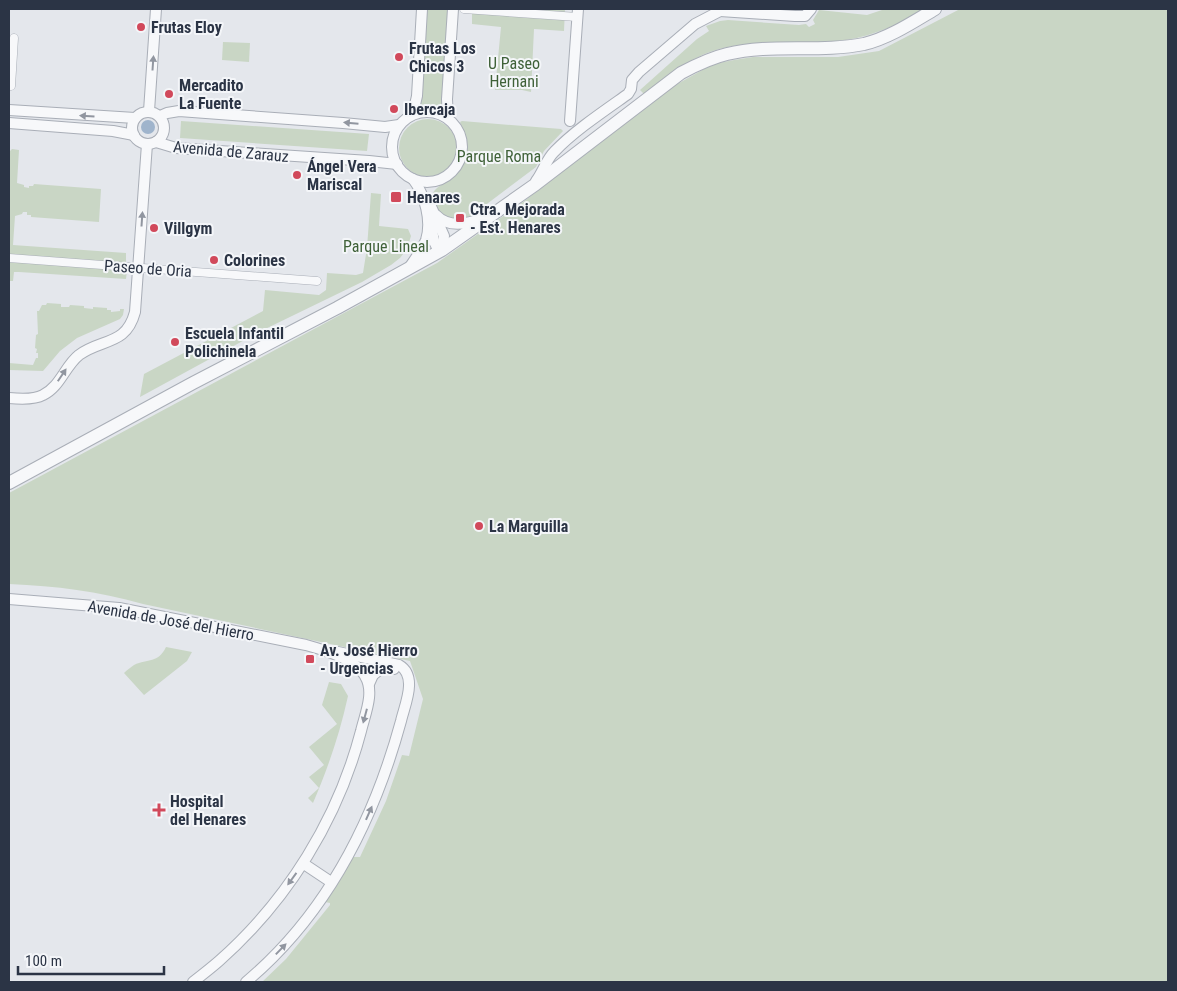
<svg xmlns="http://www.w3.org/2000/svg" width="1177" height="991" viewBox="0 0 1177 991" font-family="'Roboto Condensed',sans-serif">
  <style>
    .green { fill: #c9d6c5 }
    .water { fill: #9fb4cc }
    .lines { fill: none; stroke-linecap: round; stroke-linejoin: round }
    .pedestrian-casing { stroke: #a9aeb7; stroke-width: 9 }
    .minor-casing { stroke: #a9aeb7; stroke-width: 12 }
    .tertiary-casing { stroke: #a9aeb7; stroke-width: 14 }
    .pedestrian { stroke: #f7f8fa; stroke-width: 8 }
    .minor { stroke: #f7f8fa; stroke-width: 10 }
    .tertiary { stroke: #f7f8fa; stroke-width: 12 }
    .oneway { fill: #9196a0 }
    .poi-dot { fill: #d1495b; stroke: #f4f6f9; stroke-width: 2 }
    .labels { text-anchor: middle; stroke-width: 4; stroke-linejoin: round; paint-order: stroke }
    .poi-label { font-size: 16px; font-weight: bold; fill: #2b3445; stroke: #f4f6f9; text-anchor: start }
    .park-label { font-size: 16px; fill: #3f6138; stroke: #f4f6f9 }
    .street-label { font-size: 16px; fill: #2b3445; stroke: #f4f6f9 }
  </style>
  <rect width="100%" height="100%" fill="#e4e7ec"/>
  <g class="green">
    <path d="M426 9H449L442 107C437 109 427 106 421 107L419 105Z"/>
    <path d="M472 9H565L564 31 534 29 531 92 522 90H495L501 27 472 24Z"/>
    <path d="M885 9H928C902 22 875 36 846 40 804 46 760 38 719 49 690 57 668 76 644 94L640 90 697 39 709 31 706 26 720 21 728 20 799 25 806 24 809 27 815 24 813 20 819 10 867 15Z"/>
    <path d="M960 9H1168V982H262L286 959 330 905V903L325 902 352 857H360L386 801 402 755 409 756 423 699 410 661 143 604C97 591 57 586 9 584V493L437 263 523 202 672 87 713 64 734 60 753 57H838L879 51Z"/>
    <path d="M223 42 250 43 249 62 222 60Z"/>
    <circle cx="428" cy="148" r="29"/>
    <path d="M181 121 369 134 367 151 180 138Z"/>
    <path d="M462 121 561 129 563 131 544 151 536 167 471 216C459 221 452 219 440 215 437 209 430 201 433 193 435 188 443 184 448 181 468 166 471 143 460 122Z"/>
    <path d="M12 149 19 150 17 183 24 185V187L29 188V186H33L34 184 101 189 99 222 31 217V215H27V212H23L22 214 15 216 13 245 126 253V263L9 255V162L10 151Z"/>
    <path d="M371 193 381 194 379 226 408 229 411 236 407 249 400 258 391 265 362 282 259 332 140 397 144 374 263 311 265 290 319 295 326 290 327 273 356 275 363 273 367 248Z"/>
    <path d="M9 260 127 270 126 279 19 272H14L13 281H10L9 296Z"/>
    <path d="M47 303 61 304V307H69L70 305 84 306V308L93 309V307L107 308V310H111V312L120 311V309H124L123 315 120 319 77 338 60 351 43 371 9 370V363L33 365 36 358H38V353H36L37 349 35 348 36 335 38 334 37 311H39L42 305H46Z"/>
    <path d="M166 647 192 652 187 661 144 695 124 673C127 670 131 667 134 665 148 658 158 664 166 647Z"/>
    <path d="M329 682 341 684 348 696C340 733 328 768 313 803L308 798 319 788 309 777 324 765 309 747 337 724 322 705Z"/>
  </g>
  <circle class="water" cx="148" cy="127" r="7"/>
  <g class="lines">
    <defs>
      <g id="pedestrian">
        <path d="M464 9 577 17"/>
        <path d="M11 86 14 38"/>
        <path d="M9 258 317 281"/>
      </g>
      <g id="minor">
        <path d="M720 11 795 16H805L811 9"/>
        <path d="M9 110 135 118"/>
        <path d="M149 111 156 9"/>
        <circle cx="427" cy="147" r="35"/>
        <circle cx="148" cy="128" r="16"/>
        <path d="M160 116 167 113 179 111 343 123 385 127 399 125"/>
        <path d="M408 117 414 109 417 96 422 9"/>
        <path d="M448 118 447 99 453 9"/>
        <path d="M570 121 578 9"/>
        <path d="M9 123 113 131 134 135"/>
        <path d="M156 142 176 148 369 161 397 164"/>
        <path d="M536 181C543 172 546 160 554 152 574 131 604 111 628 94L631 89 632 80 639 72 695 24 720 11V9"/>
        <path d="M429 202 444 236 442 250"/>
        <path d="M436 215C448 228 468 224 483 218"/>
        <path d="M431 226C434 236 432 243 440 251"/>
        <path d="M409 268C415 259 422 250 426 240 432 221 425 195 413 179"/>
        <path d="M9 398C19 399 34 400 43 395 60 387 65 366 79 355 102 338 126 346 135 312L147 144"/>
        <path d="M9 599 119 608 306 645C324 650 356 659 365 676 375 692 365 714 361 731 338 819 288 900 219 961 211 968 202 975 193 982"/>
        <path d="M369 684 373 675 383 667 394 669"/>
        <path d="M304 864 331 882"/>
        <path d="M246 982C326 915 374 820 401 721 405 704 418 676 399 665L338 652"/>
      </g>
      <path id="tertiary" d="M9 483 193 383 337 308 442 250 536 184 681 73C696 65 710 58 727 54 771 43 819 53 864 44 889 38 913 22 935 9"/>
    </defs>
    <use href="#pedestrian" class="pedestrian-casing"/>
    <use href="#minor" class="minor-casing"/>
    <use href="#tertiary" class="tertiary-casing"/>
    <use href="#pedestrian" class="pedestrian"/>
    <use href="#minor" class="minor"/>
    <use href="#tertiary" class="tertiary"/>
  </g>
  <defs><path id="oneway-solid" d="M-6-.8H1V-3.2L6.5 0L1 3.2V.8H-6Z" transform="scale(1.25)"/></defs>
  <g class="oneway">
    <use href="#oneway-solid" transform="translate(153 63) rotate(-86)"/>
    <use href="#oneway-solid" transform="translate(87 116) rotate(-176)"/>
    <use href="#oneway-solid" transform="translate(351 123) rotate(-175)"/>
    <use href="#oneway-solid" transform="translate(142 219) rotate(-86)"/>
    <use href="#oneway-solid" transform="translate(62 375) rotate(-56)"/>
    <use href="#oneway-solid" transform="translate(365 716) rotate(105)"/>
    <use href="#oneway-solid" transform="translate(369 813) rotate(-66)"/>
    <use href="#oneway-solid" transform="translate(292 879) rotate(126)"/>
    <use href="#oneway-solid" transform="translate(281 949) rotate(-46)"/>
  </g>
  <g class="poi-dot">
    <circle cx="141" cy="27" r="5"/>
    <circle cx="399" cy="57" r="5"/>
    <circle cx="169" cy="94" r="5"/>
    <circle cx="394" cy="109" r="5"/>
    <circle cx="297" cy="175" r="5"/>
    <rect x="390" y="191" width="12" height="12" rx="2.5"/>
    <rect x="455" y="213" width="10" height="10" rx="2.5"/>
    <circle cx="154" cy="228" r="5"/>
    <circle cx="214" cy="260" r="5"/>
    <circle cx="175" cy="342" r="5"/>
    <circle cx="479" cy="526" r="5"/>
    <rect x="305" y="654" width="10" height="10" rx="2.5"/>
    <path d="M156.5 802.5h5v5h5v5h-5v5h-5v-5h-5v-5h5z"/>
  </g>
  <g class="labels">
    <g class="poi-label">
      <text x="151" y="33">Frutas Eloy</text>
      <text x="409" y="54">Frutas Los<tspan x="409" dy="18">Chicos 3</tspan></text>
      <text x="179" y="91">Mercadito<tspan x="179" dy="18">La Fuente</tspan></text>
      <text x="404" y="115">Ibercaja</text>
      <text x="307" y="172">Ángel Vera<tspan x="307" dy="18">Mariscal</tspan></text>
      <text x="407" y="203">Henares</text>
      <text x="470" y="215">Ctra. Mejorada<tspan x="470" dy="18">- Est. Henares</tspan></text>
      <text x="164" y="234">Villgym</text>
      <text x="224" y="266">Colorines</text>
      <text x="185" y="339">Escuela Infantil<tspan x="185" dy="18">Polichinela</tspan></text>
      <text x="489" y="532">La Marguilla</text>
      <text x="320" y="656">Av. José Hierro<tspan x="320" dy="18">- Urgencias</tspan></text>
      <text x="170" y="807">Hospital<tspan x="170" dy="18">del Henares</tspan></text>
    </g>
    <g class="park-label">
      <text x="514" y="69">U Paseo<tspan x="514" dy="18">Hernani</tspan></text>
      <text x="499" y="162">Parque Roma</text>
      <text x="386" y="252">Parque Lineal</text>
    </g>
    <g class="street-label">
      <text transform="translate(231 151) rotate(5)" y="6">Avenida de Zarauz</text>
      <text transform="translate(148 268) rotate(4)" y="6">Paseo de Oria</text>
      <text transform="translate(171 620) rotate(10)" y="6">Avenida de José del Hierro</text>
    </g>
  </g>
  <rect width="1177" height="991" fill="none" stroke="#2b3445" stroke-width="20"/>
  <path d="M18 966v8h146v-8" fill="none" stroke="#2b3445" stroke-width="2.5"/>
  <text x="25" y="966" font-size="15" fill="#2b3445" stroke="#f4f6f9" stroke-width="4" paint-order="stroke">100 m</text>
</svg>
